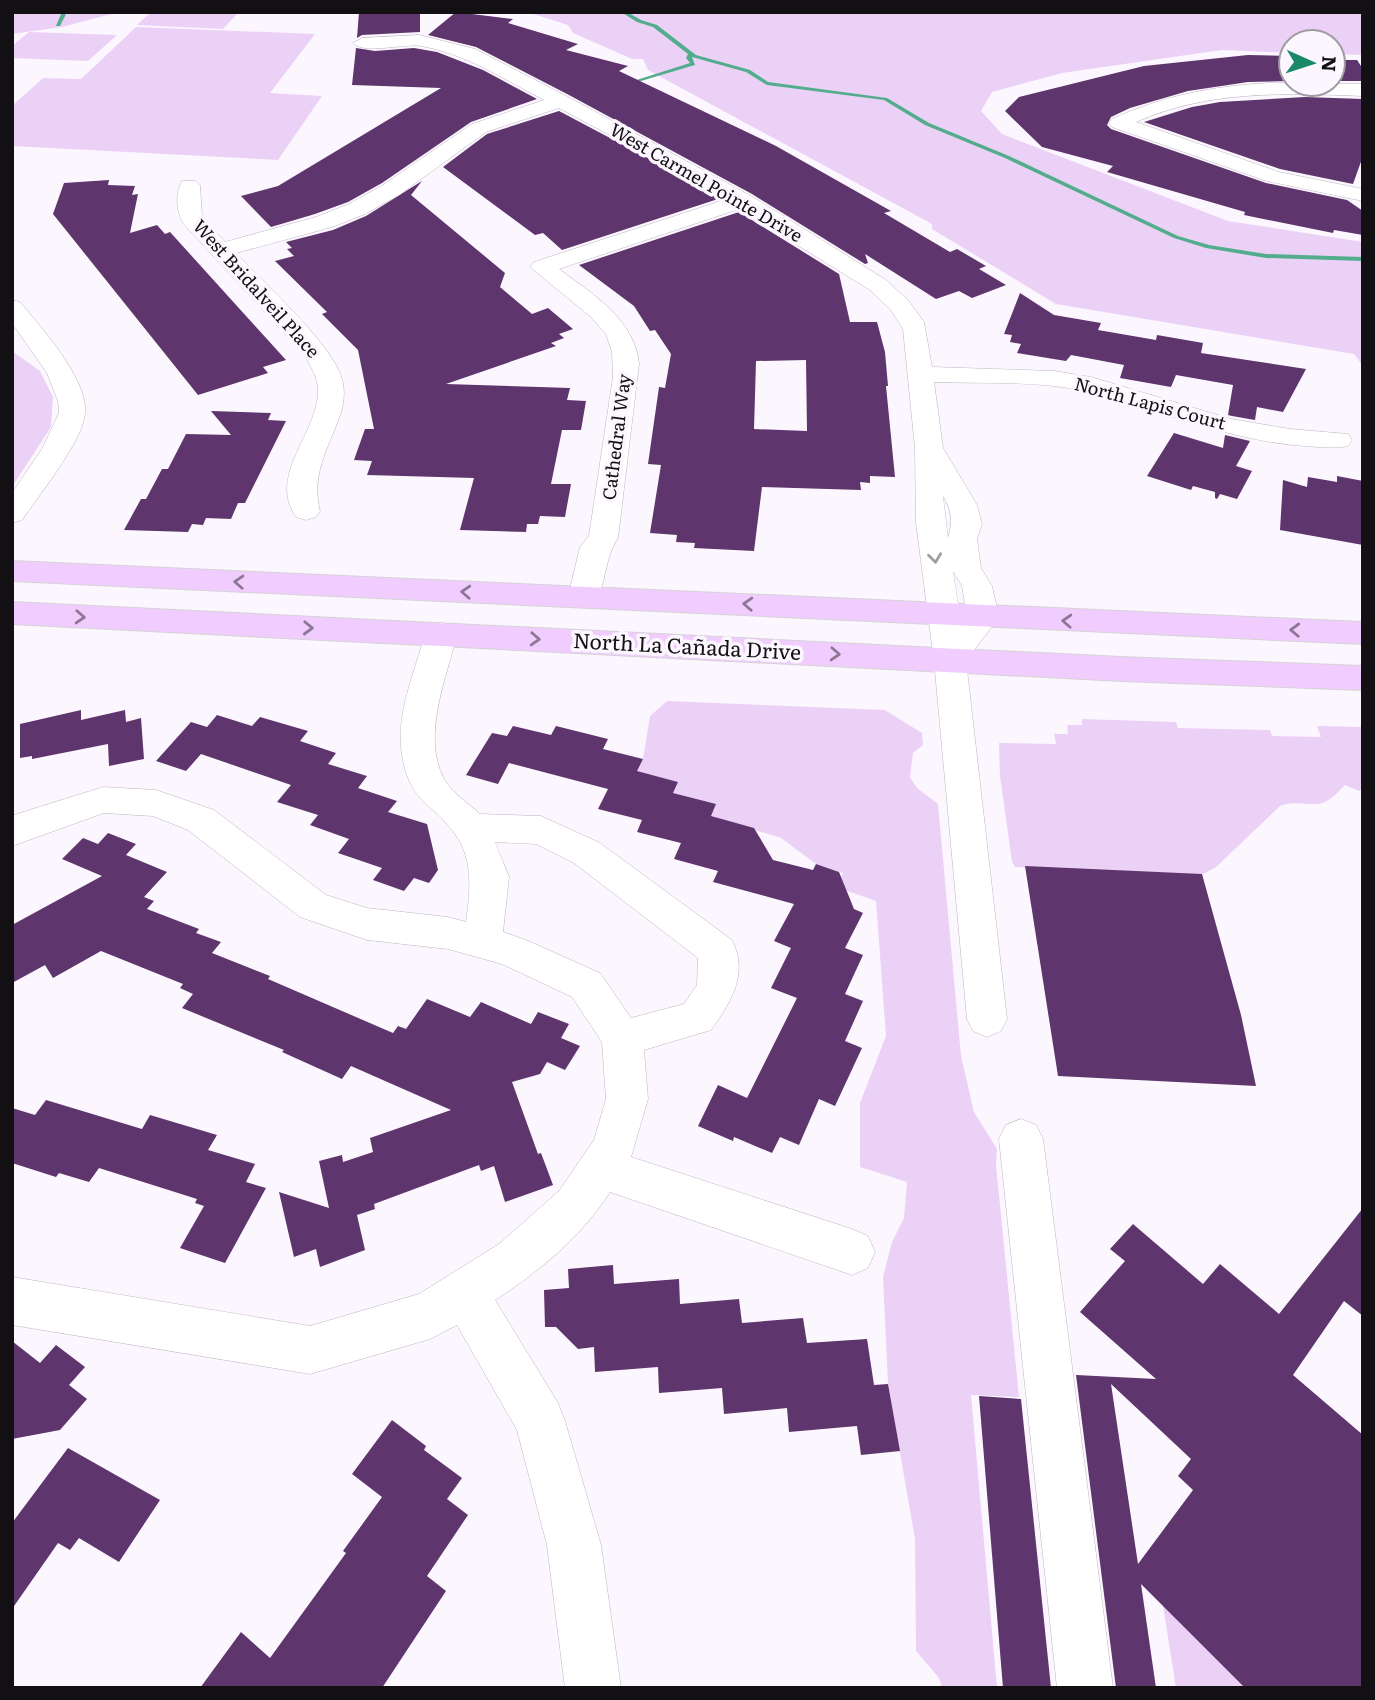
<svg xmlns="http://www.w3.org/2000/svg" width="1375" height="1700" viewBox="0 0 1375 1700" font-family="Literata,serif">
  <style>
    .green { fill: #ecd1f7 }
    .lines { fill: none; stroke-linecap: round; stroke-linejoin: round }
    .stream { fill: #53ad8d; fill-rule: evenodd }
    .building { fill: #5e356c; fill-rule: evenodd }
    .minor-casing { stroke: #beb5c1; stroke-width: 1 }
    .major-casing { stroke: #d5d4d5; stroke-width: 2 }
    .minor { fill: #fff; fill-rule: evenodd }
    .major { fill: #f1ccfe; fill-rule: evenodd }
    .oneway { stroke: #a19fa1 }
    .oneway2 { stroke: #8d7795 }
    .labels { text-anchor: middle; stroke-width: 7; stroke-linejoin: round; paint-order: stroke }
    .far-street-label { font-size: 18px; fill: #131014; stroke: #fcf7ff }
    .street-label { font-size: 21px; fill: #131014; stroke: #fcf7ff }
  </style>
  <rect width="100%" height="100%" fill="#fcf7ff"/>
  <g class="green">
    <path d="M12 12H119L62 27 12 34Z"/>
    <path d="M151 12 238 13 223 29 137 25Z"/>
    <path d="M527 12H1363V55L1333 54V42H1291V53L1222 50 1062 73 992 92 981 111 1002 134 1228 221 1363 242V366L1354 354 1056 304 932 229V224L648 70 643 59H632L573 33 568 25Z"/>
    <path d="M136 27 315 34 270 93 322 96 278 160 12 146V106L43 78 81 79Z"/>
    <path d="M29 32H30L117 35 88 61 12 58V46Z"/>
    <path d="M12 351 40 371 53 397 51 427 12 487Z"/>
    <path d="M667 701 885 710 922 733 923 745 913 753 910 777 917 788 938 804 961 1056 974 1112 997 1149 996 1165 1019 1397 971 1395 997 1688H942L939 1678 916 1651 915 1539 888 1384 883 1277 892 1242 904 1218 907 1182 860 1167V1103L886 1036 876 901 836 887 843 873 816 864 781 838 711 816 716 804 673 793 678 782 637 771 643 759 650 716Z"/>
    <path d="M1082 719 1176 722 1178 728 1270 730 1272 736 1321 737 1317 726 1363 727V787L1359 791 1345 785C1340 790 1334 797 1327 801 1315 809 1298 799 1280 806L1215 868 1201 875 1015 867 1012 862 1000 776 999 743 1056 744 1054 734H1068L1067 725H1082Z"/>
    <path d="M1158 1574 1178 1621 1245 1688H1176Z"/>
  </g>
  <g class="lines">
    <g class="stream">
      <path d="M62 12H67L60 26H56Z"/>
      <path d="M621 12H627L641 20 657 25 696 55 750 70 768 82 887 98 929 123 1009 156 1178 236 1209 245 1266 254 1363 257V261L1266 258 1206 248 1174 238 1005 158 925 125 884 100 767 85 746 72 692 57 695 65 624 86V84L690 63 686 58 688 54 653 27 637 22Z"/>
    </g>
  </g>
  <g class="building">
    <path d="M359 12H420V32L362 35 357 38Z"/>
    <path d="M456 12 513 19 508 23 578 44 566 50 628 66 619 71 776 146 891 211 884 213 950 252 957 249 986 266 979 269 1006 285 972 298 959 291 936 299 865 254 868 263 865 264 752 194 569 95 476 47 428 35Z"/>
    <path d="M356 48 375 51 414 48 437 52 483 70 537 99 471 122 382 183 348 202 315 214 271 227 241 196 278 186 441 88 352 85Z"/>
    <path d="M1248 55 1291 56V81L1248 82 1188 91 1130 108 1111 117 1107 125 1111 129 1266 183 1347 200 1363 211V235L1334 230 1333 233 1244 215 1245 212 1107 172 1113 166 1042 147 1005 111 1019 97 1144 66Z"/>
    <path d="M1333 60H1357L1363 69V81H1333Z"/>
    <path d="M1305 97 1363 99V156L1353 184 1280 169 1144 122 1192 107 1220 102Z"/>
    <path d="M559 111 678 174 718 199 562 250 543 233 535 235 443 167 487 134Z"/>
    <path d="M109 180 108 185 135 186 132 195 138 194 130 233 157 225 165 234 170 232 286 360 263 367 268 373 198 395 53 214 64 183Z"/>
    <path d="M422 181 411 195 505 273 500 287 532 314 548 308 573 329 559 334 564 338 551 343 556 346 446 384 570 388 567 400 586 401 581 430H562L551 484H571L565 517 540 516 538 524H527L526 532 460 530 474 478 367 475 372 461 354 460 365 429H374L358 350 322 314 327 312 275 261 294 256 287 249 292 248 286 242 333 230 366 216Z"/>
    <path d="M739 212 839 274 850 322H877L885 352 888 386H886L895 477 870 476V483L860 482 861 490 762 487 754 551 694 548 695 543 676 542 677 535 650 533 661 465 648 464 659 387 665 388 671 354 655 330 650 331 634 306 579 265ZM806 360 807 431 754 429 756 361Z"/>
    <path d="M1020 293 1054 315 1101 323 1098 330 1156 340 1157 335 1203 343 1201 353 1306 369 1283 412 1257 407 1255 420 1232 416 1228 415 1233 385 1176 375 1171 387 1120 378 1124 365 1071 355 1066 361 1017 353 1021 344 1010 342 1012 335 1004 334Z"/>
    <path d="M211 411 271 413 268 420 286 421 245 503H238L231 519 206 518 203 525 192 524 188 532 124 530 141 499H146L162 469H168L186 434 231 435Z"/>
    <path d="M1174 433 1223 448 1225 435 1250 441 1236 466 1252 471 1237 499 1220 494 1217 499 1215 498V492L1193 486 1191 490 1147 476Z"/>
    <path d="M1337 476 1363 481V545L1280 530 1283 480 1307 487 1308 477 1337 482Z"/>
    <path d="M81 710V720L125 710 126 722 141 718 144 759 109 766 108 744 32 759V756L20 758V724Z"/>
    <path d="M217 715 252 726 260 717 308 731 300 741 336 753 328 764 367 776 358 788 397 801 388 812 427 824 438 870 429 883 414 878 404 891 373 880 382 868 338 853 349 839 310 825 318 815 277 802 291 785 201 754 186 771 156 761 191 722 207 727Z"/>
    <path d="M513 726 551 735 556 726 608 739 603 749 643 759 637 771 678 782 673 793 716 804 711 816 754 828 773 860 813 870 816 864 839 872 854 909 863 913 845 948 863 955 845 994 863 1001 845 1041 862 1048 835 1106 819 1099 799 1145 780 1137 772 1153 734 1137 733 1141 698 1126 718 1085 747 1098 797 998 771 988 791 948 774 941 794 904 713 882 718 871 674 859 681 843 637 832 642 820 598 809 608 789 509 763 498 784 466 775 492 733 507 736Z"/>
    <path d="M108 833 136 844 126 855 167 872 144 897 154 901 147 909 199 929 196 933 221 942 212 953 270 976 268 979 393 1033 398 1026 406 1029 427 999 470 1017 481 1002 531 1024 538 1012 569 1024 561 1038 580 1046 565 1070 547 1062 540 1074 512 1082 538 1154 541 1153 553 1185 505 1202 494 1166 481 1171 479 1165 374 1204 375 1209 357 1215 365 1250 320 1267 316 1249 294 1257 279 1192 329 1208 319 1161 342 1155 343 1162 373 1152 370 1138 451 1110 351 1066 342 1079 282 1052 284 1050 182 1008 193 994 180 988 183 984 101 951 53 978 45 965 12 983V925L102 876 62 859 83 838 98 844Z"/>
    <path d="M1025 866 1202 874 1241 1015 1256 1086 1058 1076Z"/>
    <path d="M46 1100 142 1129 150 1115 217 1135 208 1150 255 1164 246 1182 266 1188 225 1263 180 1248 204 1206 195 1203 197 1199 99 1168 89 1182 59 1173 56 1177 12 1163V1108L35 1115Z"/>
    <path d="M1363 1208V1316L1344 1301 1293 1375 1363 1435V1688H1245L1141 1584 1156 1688H1116L1076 1375 1156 1379 1080 1312 1125 1261 1110 1249 1133 1224 1203 1284 1220 1264 1279 1314ZM1111 1384 1191 1459 1178 1476 1193 1490 1138 1564Z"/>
    <path d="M613 1265 614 1284 679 1279 680 1304 739 1299 742 1323 803 1318 807 1343 867 1339 874 1385 888 1384 900 1451 861 1455 857 1426 789 1432 787 1408 724 1414 722 1388 659 1393 658 1367 595 1372 594 1347 578 1349 556 1327H545L544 1290 569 1288 568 1269Z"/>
    <path d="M12 1341 40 1363 56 1345 85 1367 69 1385 87 1399 60 1430 12 1439Z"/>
    <path d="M979 1396 1021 1399 1051 1688H1003Z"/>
    <path d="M392 1420 426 1446 424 1450 462 1478 447 1499 468 1515 427 1576 446 1591 382 1688H200L241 1632 270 1658 346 1553 343 1551 382 1497 352 1474Z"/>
    <path d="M68 1448 160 1500 119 1562 79 1538 70 1550 58 1543 12 1609V1523Z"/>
  </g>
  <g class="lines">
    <defs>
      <g id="minor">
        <path d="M419 35 475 49 568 97 751 196 886 280 908 300 924 322 932 367 1054 371 1091 377 1231 419 1290 429 1348 434 1352 440 1348 446C1334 449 1320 447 1305 446 1230 441 1161 410 1088 392 1039 380 985 384 934 382L943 448 977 505 982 524 977 539 981 568 992 586 999 617 966 661 1007 1019 1001 1031 987 1037 973 1031 967 1019 934 660 916 523 915 448 903 329 891 310 870 290 739 209 559 269C592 294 635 319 639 364L618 538C604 558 607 584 594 604L583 607 572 604 568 597 580 547 589 536 613 377 612 352 606 334 591 317 530 267 534 262 724 200 679 172 559 108 486 132 399 195 365 214 332 227 236 253C264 283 323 336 339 371 346 386 345 403 339 418 327 451 311 475 320 511L316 517 306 520 296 517C267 475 318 433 318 391 318 378 311 367 305 356L183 223C176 211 175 192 182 181H196L200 185 202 216 225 242 316 217 349 204 383 185 472 124 544 100C504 79 466 54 421 46 405 43 363 55 353 43L362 38ZM943 496C952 510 953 522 948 538ZM953 571 962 586 967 616 961 624Z"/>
        <path d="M1269 83 1363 84V96C1286 93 1208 90 1136 122L1279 172 1363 189V201L1267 181 1112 127 1109 123 1112 119C1163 96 1213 86 1269 83Z"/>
        <path d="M12 300 20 302C41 327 88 379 85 413 83 441 39 495 22 520L12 523V493L42 449 59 413 58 401 47 373 12 323Z"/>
        <path d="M441 623 452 626 457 634C447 677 421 736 444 779 451 792 469 804 480 814L541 816 600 843 732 940C749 974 731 1002 711 1030L644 1050 648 1099 631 1157 852 1229 868 1236 875 1252 868 1268 852 1275 610 1192C581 1237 540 1271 495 1300L558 1403 565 1421 601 1545 621 1688H565L547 1545 517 1430 457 1325 430 1339 310 1374 12 1325V1277L310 1326 419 1294 499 1244 559 1191 594 1140 606 1099 602 1042 572 997 502 964 448 949 367 940 300 917 188 830 153 816 104 813 12 846V816L17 814 103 787 156 790 214 810 326 895 367 908 448 917 466 922C470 892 474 860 455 834 432 801 410 804 402 755 395 716 415 671 425 634L430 626ZM495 842 536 844 574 863 698 958 697 985 684 1004 631 1018 600 973 526 940 503 932 509 877Z"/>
        <path d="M1021 1119 1036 1125 1043 1139 1113 1688H1057L999 1139 1006 1125Z"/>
      </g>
      <g id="major">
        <path d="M12 561 1363 622V644L12 581Z"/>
        <path d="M12 602 1121 657 1363 666V690L1121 681 12 624Z"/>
      </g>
    </defs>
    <use href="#minor" class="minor-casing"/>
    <use href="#major" class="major-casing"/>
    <use href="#minor" class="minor"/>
    <use href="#major" class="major"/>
  </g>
  <defs><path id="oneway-chevron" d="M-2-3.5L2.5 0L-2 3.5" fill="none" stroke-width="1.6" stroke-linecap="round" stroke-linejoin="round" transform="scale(1.75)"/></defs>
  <use class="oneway" href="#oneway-chevron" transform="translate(935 558) rotate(83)"/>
  <g class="oneway2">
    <use href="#oneway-chevron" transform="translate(239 582) rotate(-177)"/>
    <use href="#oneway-chevron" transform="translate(466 592) rotate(-177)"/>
    <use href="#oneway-chevron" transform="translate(748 604) rotate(-177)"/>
    <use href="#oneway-chevron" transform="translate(80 617) rotate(3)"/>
    <use href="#oneway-chevron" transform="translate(1067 621) rotate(-177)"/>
    <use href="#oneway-chevron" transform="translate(308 628) rotate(2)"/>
    <use href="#oneway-chevron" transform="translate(1295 630) rotate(-178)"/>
    <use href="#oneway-chevron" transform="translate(535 639) rotate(3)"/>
    <use href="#oneway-chevron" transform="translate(835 654) rotate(3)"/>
  </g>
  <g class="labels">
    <g class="far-street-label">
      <text transform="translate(706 183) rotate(30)" y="6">West Carmel Pointe Drive</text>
      <text transform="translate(256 289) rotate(48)" y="6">West Bridalveil Place</text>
      <text transform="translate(1150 404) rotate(15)" y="6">North Lapis Court</text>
      <text transform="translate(617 437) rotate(-83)" y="6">Cathedral Way</text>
    </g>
    <g class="street-label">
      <text transform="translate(687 647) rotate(3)" y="7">North La Cañada Drive</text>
    </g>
  </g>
  <rect width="1375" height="1700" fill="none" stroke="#131014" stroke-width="28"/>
  <g transform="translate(1312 63) rotate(93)"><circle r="33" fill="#fcf7ff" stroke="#9f9ba1" stroke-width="2"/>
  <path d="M0-5L12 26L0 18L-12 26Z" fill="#198968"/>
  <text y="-10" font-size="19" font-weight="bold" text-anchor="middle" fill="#131014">N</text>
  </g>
</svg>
